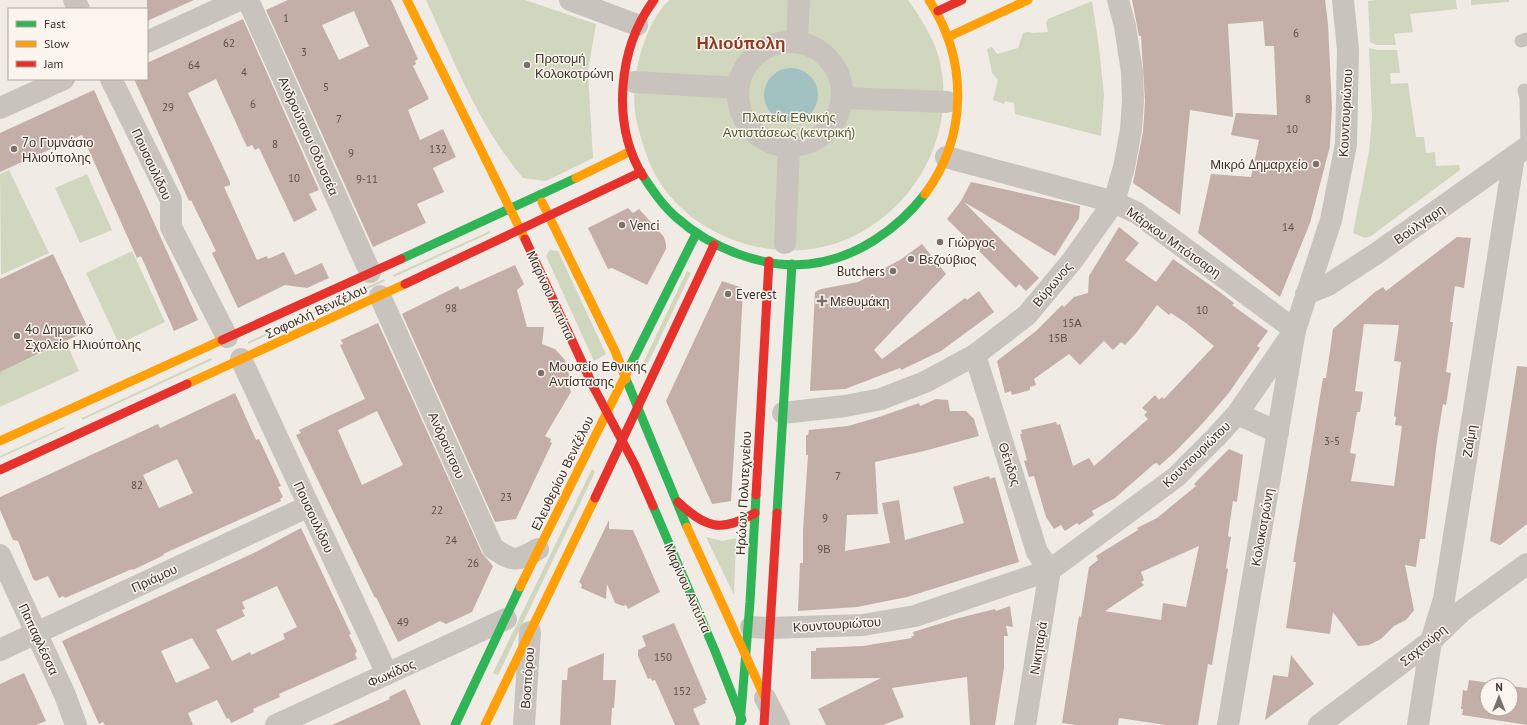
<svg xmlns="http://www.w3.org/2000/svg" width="1527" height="725" viewBox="0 0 1527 725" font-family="'PT Sans',sans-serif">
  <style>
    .green { fill: #d1d6bf }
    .water { fill: #a1c2c1 }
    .building { fill: #c3afa7; fill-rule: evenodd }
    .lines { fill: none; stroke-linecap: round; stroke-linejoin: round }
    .lane { stroke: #c9c3be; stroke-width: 13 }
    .street { stroke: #c9c3be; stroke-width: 22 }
    .fast { stroke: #30b455; stroke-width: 9 }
    .slow { stroke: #ff9f0a; stroke-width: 9 }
    .jam { stroke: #e5322d; stroke-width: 9 }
    .poi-dot { fill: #7a716c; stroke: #fbf5ee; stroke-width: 1.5 }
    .labels { text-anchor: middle; stroke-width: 3; stroke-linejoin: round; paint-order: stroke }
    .number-label { font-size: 11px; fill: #5d504a }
    .poi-label { font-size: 13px; fill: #3b302b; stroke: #fbf5ee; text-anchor: start }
    .street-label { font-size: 13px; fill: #3b302b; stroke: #fbf5ee }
    .park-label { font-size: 13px; fill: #4a5a2e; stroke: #fbf5ee }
    .district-label { font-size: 17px; font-weight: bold; fill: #8c3b22; stroke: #fbf5ee }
  </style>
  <rect width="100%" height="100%" fill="#f0ebe5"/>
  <g class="green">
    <path d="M426 0H525L596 24 588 71 593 158 546 181 523 178C479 126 454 61 426 0Z"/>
    <path d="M669 0H908C921 18 933 37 939 58 958 133 915 211 845 240 784 265 705 243 666 191 651 172 644 150 638 127 627 90 641 28 669 0Z"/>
    <path d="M1376 0H1456L1457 9 1410 14 1413 32 1394 34 1396 45H1376L1370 42 1368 1Z"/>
    <path d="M1471 0H1509V2L1471 5Z"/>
    <path d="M1092 1 1099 47 1104 95 1101 136 1015 114 1014 103 1005 101 1004 104 993 100 998 80 992 73 987 49 992 47 997 54 1018 48 1023 33 1028 32 1032 33 1048 32 1046 23 1048 19Z"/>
    <path d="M1369 48 1377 50H1397L1400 73H1390L1391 84 1408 83 1416 137H1424L1426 153 1435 152 1436 166 1459 165 1460 170 1371 236 1365 238 1353 233 1369 152 1372 118Z"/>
    <path d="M9 170 49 253 1 275 0 174Z"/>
    <path d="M87 174 112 230 80 243 55 188Z"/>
    <path d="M490 231V233L394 277 393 275Z"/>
    <path d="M550 250 558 251 606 354 594 361 546 256Z"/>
    <path d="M132 251 165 322 119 344 86 273Z"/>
    <path d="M687 271 691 273 647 365 643 363Z"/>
    <path d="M384 279 385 281 324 309 323 307Z"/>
    <path d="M317 310V312L248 344V342Z"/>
    <path d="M66 342 79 371 0 407V372Z"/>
    <path d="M211 358 212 360 82 420V418Z"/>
    <path d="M64 427 65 428 0 458V456Z"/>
    <path d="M592 469 595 472 498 675 493 673Z"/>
    <path d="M706 537 722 541 736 538 734 595Z"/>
  </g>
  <circle class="water" cx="791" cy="95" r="27"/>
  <g class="building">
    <path d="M147 0H194L147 21Z"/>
    <path d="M288 0H391L418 59 415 61 416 64 413 66 429 99 408 110 420 140 443 129 456 157 433 168 444 192 417 204 426 223 373 247 266 10ZM354 11 369 46 339 60 322 25Z"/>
    <path d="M1132 0H1325L1328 24 1332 108 1330 146 1310 223 1280 297 1198 233 1211 174 1251 177 1259 140 1231 135 1236 113 1277 115 1274 46H1265L1263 21 1228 24 1233 117 1190 110 1180 215 1133 183 1143 132 1145 101 1141 36H1139Z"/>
    <path d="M243 19 319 190 309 194 317 210 294 222 259 148 255 150 252 145 247 147 216 79 188 93 230 182V185L224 187 257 260 267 256 268 259 284 252 295 275 322 263 329 278 307 288 285 285 238 308 212 253 216 251 191 200 189 201 134 79H147V63Z"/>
    <path d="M94 90 198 320 174 331 141 256 137 258 82 135 0 172V133Z"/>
    <path d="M971 182 1080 206 1079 218 1055 256 964 202 1039 278 1026 291 1019 284 1016 288 947 219 961 201Z"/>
    <path d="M628 208 633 213 639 209 664 237 666 244V249L647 285 612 268 608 269 588 228Z"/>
    <path d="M1119 227 1139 243 1125 260 1156 282 1173 259 1217 290 1234 303 1232 305 1268 331 1257 346 1260 348 1228 394 1202 424 1176 451 1159 466 1157 463 1154 464 1115 498 1092 511 1094 515 1079 525 1077 523 1065 531 1061 525 1054 529 1046 517 1034 476 1029 477 1024 461 1027 460 1020 434H1022L1021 430 1056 422 1057 425 1060 424 1073 466 1089 458 1094 466 1148 419 1144 415 1147 412 1142 408 1155 395 1159 400 1162 397 1164 399 1214 346 1186 323 1171 313 1169 315 1157 305 1137 332 1125 345 1121 342 1113 350 1104 341 1080 365 1069 354 1034 379 1036 385 1030 387V390L1012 395 1011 391 1005 393 997 361 1036 331 1062 305 1064 307 1074 297 1088 293 1089 276Z"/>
    <path d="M1457 237 1471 238 1464 288 1455 286 1450 322H1453L1446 372 1451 373 1446 405 1443 404 1437 441 1425 539H1420L1416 567 1405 565 1414 610 1406 620 1394 626 1381 639 1369 645 1358 646 1333 612 1330 634 1286 628 1296 562H1293L1323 378H1326L1333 329 1375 292 1383 287 1386 291ZM1364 324 1399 325 1394 361 1401 362 1394 416 1396 417 1395 425 1402 426 1394 486 1351 481 1356 454 1350 453 1357 412H1360L1363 392 1355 391Z"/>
    <path d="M922 244 946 274 874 350 882 359 965 298 967 300 979 291 994 312 941 351 901 370 900 368 845 389 810 391 815 292 821 289 858 282 900 260Z"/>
    <path d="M53 254 89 330 0 372V279Z"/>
    <path d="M515 265 524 284 517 290 527 327H544L542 344 555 349 565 360 569 375 568 382 571 392 545 436 551 439 550 442 552 443 516 519 495 522 402 314 458 286 460 290Z"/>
    <path d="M722 281 743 288 739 369 731 501 712 504 666 401Z"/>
    <path d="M378 323 482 553 493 566 472 612 446 624 440 621 398 642 376 597 375 598 296 435 301 433 299 430 365 399 340 345 343 344 341 340ZM377 411 403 465 362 485 338 430Z"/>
    <path d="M1517 366 1527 367V524L1500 545 1490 541Z"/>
    <path d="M235 393 256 440 259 439 281 486 278 487 283 497 280 499 281 501 163 554 164 555 133 570 132 569 65 598 63 596 59 598 48 576 36 581 33 579 18 541 13 540 0 510V497L158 424 160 428ZM177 459 193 493 159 508 143 475Z"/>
    <path d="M936 399 948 400 950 411H966L974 419 979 436 924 451 875 462 878 514 847 515 845 551 890 543 882 503 899 500 905 540 964 523 953 487 989 476 990 479 995 477 1019 562 907 597 857 607 798 611 800 563H803V530L808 455H806V435H808L809 430 848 426 879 417 919 403 920 406Z"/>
    <path d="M1229 449 1243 455 1237 502 1233 501 1228 536 1231 537 1226 568 1228 569 1212 665 1208 664 1198 725H1166L1119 718 1118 725H1076L1062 723 1079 616 1081 617 1089 567 1098 560 1096 556 1138 530 1137 528 1157 518 1196 486 1194 484ZM1199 546 1186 607 1163 603 1161 620 1105 611 1144 585 1141 582 1144 580 1141 572Z"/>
    <path d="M609 520V529L633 530 660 592 628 609 626 605 623 606 615 603 607 584 606 599 581 588 582 585 579 582Z"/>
    <path d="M301 528 351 634 349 635 357 651 355 654 357 659 279 694 280 697 253 709 254 712 231 723 229 718 227 719 217 700 188 713 193 725H105L103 722 99 724 62 641 256 552ZM277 586 297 627 283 634 285 639 251 655 250 652 232 661 216 630 245 616 242 610 245 609 242 602ZM192 638 210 668 176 683 161 651Z"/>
    <path d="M1010 606 1013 627 1006 626 1008 636H1004V668L995 725H970L967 677 892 688 904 717 883 725H826L818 709 881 678 811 679V651H816V648L863 646 912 638 911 636H914L913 632 955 619 995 609 996 611Z"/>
    <path d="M674 623 707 700H705L706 703 693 709 700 725H675L655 680 652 681 651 678 648 679 638 656V650L646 646 642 636Z"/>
    <path d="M604 653 603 680H616L614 708H612L611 725H560L562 680H567L568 668Z"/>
    <path d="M1291 655 1314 684 1265 720 1273 675 1288 677Z"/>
    <path d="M24 673 46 721 36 725H0V684Z"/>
    <path d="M1469 680 1504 685H1487V709H1511V686L1527 688V725L1462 715 1463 709H1461L1463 690 1467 691Z"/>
    <path d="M405 689 421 725H332L390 699 389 697Z"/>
  </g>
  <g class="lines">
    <g class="lane">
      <path d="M1521 41 1527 39"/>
      <path d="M1524 90 1526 98 1527 147"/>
    </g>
    <g class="street">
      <path d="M74 0 79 9"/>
      <path d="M248 0 370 272"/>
      <path d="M570 0 637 25"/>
      <path d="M797 41 799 0"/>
      <circle cx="790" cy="94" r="52"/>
      <path d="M147 42 239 0"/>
      <path d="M111 79 171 200V227L227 337"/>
      <path d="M634 82 738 88"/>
      <path d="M844 98 947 102"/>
      <path d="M0 108 64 79"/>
      <path d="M946 157 1114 202 1137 213 1295 330 1228 725"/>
      <path d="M785 243 789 147"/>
      <path d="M1306 294 1328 285 1377 253 1527 147"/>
      <path d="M380 296 493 548C514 562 516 562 538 549"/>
      <path d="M975 355 1037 552 1050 570 1025 725"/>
      <path d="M241 359 387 674"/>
      <path d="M783 413 845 406 881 399 925 382 975 355 1027 315 1072 261 1114 202 1124 167 1131 130 1133 101 1132 72 1125 26 1118 0"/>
      <path d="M1237 414 1278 432"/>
      <path d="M0 555 65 695 76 725"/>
      <path d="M751 627 769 628 863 625 915 616 1050 570 1176 477 1216 437 1237 414 1295 330 1331 220 1346 144 1348 50 1343 0"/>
      <path d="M0 650 309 506"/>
      <path d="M765 698 779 725"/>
      <path d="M276 725 506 619"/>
      <path d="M524 725 530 632"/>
      <path d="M1319 725 1431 641 1462 611 1527 564"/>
      <path d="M1418 725 1431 641 1444 599 1514 156"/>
    </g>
    <g class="fast">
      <path d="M643 176C653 191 663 206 677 218 711 248 763 269 809 264 855 259 897 230 925 194"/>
      <path d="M401 259 576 178"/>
      <path d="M630 366 696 234"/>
      <path d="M626 379 687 527"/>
      <path d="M653 506 715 651 742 720"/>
      <path d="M777 513 792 264"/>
      <path d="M455 725 520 587"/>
      <path d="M740 725 750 602 756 495"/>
    </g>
    <g class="slow">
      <path d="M407 0 525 239"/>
      <path d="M948 37 1028 0"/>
      <path d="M576 178 631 151"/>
      <path d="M925 194C968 136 968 60 929 0"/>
      <path d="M542 202 615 351 626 379"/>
      <path d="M187 384 405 284"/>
      <path d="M0 441 222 340"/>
      <path d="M687 527 765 698"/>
      <path d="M520 587 630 366"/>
      <path d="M485 725 595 498"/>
    </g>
    <g class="jam">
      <path d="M938 11 962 0"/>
      <path d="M643 176C611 124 618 48 654 0"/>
      <path d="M525 239 594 388 635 465 653 506"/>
      <path d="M405 284 641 172"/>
      <path d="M222 340 401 259"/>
      <path d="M0 470 187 384"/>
      <path d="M756 495 769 261"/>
      <path d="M595 498 714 245"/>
      <path d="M678 502C706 528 721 533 755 513"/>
      <path d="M764 725 777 513"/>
    </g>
  </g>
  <g class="poi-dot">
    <circle cx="527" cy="65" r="4"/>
    <circle cx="14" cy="149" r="4"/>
    <circle cx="1316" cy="164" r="4"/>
    <circle cx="622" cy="225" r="4"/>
    <circle cx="940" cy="242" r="4"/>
    <circle cx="911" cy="259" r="4"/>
    <circle cx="893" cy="271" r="4"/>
    <circle cx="728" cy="294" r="4"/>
    <path d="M820 295h4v4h4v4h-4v4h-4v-4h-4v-4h4z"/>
    <circle cx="17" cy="336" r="4"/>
    <circle cx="541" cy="373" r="4"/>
  </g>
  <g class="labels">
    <g class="number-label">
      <text x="286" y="22">1</text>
      <text x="1296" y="37">6</text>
      <text x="229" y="47">62</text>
      <text x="304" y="56">3</text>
      <text x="194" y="69">64</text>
      <text x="244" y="76">4</text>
      <text x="326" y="91">5</text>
      <text x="1308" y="103">8</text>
      <text x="253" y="108">6</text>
      <text x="168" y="111">29</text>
      <text x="339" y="123">7</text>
      <text x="1292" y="133">10</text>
      <text x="275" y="148">8</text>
      <text x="438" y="153">132</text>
      <text x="351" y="157">9</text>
      <text x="294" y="182">10</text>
      <text x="367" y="183">9-11</text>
      <text x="1288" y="231">14</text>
      <text x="451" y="312">98</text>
      <text x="1202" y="314">10</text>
      <text x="1072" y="327">15Α</text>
      <text x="1058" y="342">15Β</text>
      <text x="1332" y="445">3-5</text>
      <text x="838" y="480">7</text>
      <text x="137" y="489">82</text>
      <text x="506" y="501">23</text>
      <text x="437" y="514">22</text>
      <text x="825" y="522">9</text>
      <text x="451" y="544">24</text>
      <text x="824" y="553">9Β</text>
      <text x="473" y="567">26</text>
      <text x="403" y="626">49</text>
      <text x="663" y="661">150</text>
      <text x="682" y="695">152</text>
    </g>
    <g class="poi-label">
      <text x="535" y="63">Προτομή<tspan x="535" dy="15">Κολοκοτρώνη</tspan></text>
      <text x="22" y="147">7ο Γυμνάσιο<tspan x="22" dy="15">Ηλιούπολης</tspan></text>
      <text x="1308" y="169" text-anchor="end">Μικρό Δημαρχείο</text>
      <text x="630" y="230">Venci</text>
      <text x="948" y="247">Γιώργος</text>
      <text x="919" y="264">Βεζούβιος</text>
      <text x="885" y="276" text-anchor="end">Butchers</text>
      <text x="736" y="299">Everest</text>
      <text x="830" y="306">Μεθυμάκη</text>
      <text x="25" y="334">4ο Δημοτικό<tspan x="25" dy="15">Σχολείο Ηλιούπολης</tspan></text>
      <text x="549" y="371">Μουσείο Εθνικής<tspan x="549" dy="15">Αντίστασης</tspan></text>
    </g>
    <g class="street-label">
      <text transform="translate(1345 113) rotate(-87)" y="5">Κουντουριώτου</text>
      <text transform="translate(309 136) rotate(66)" y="5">Ανδρούτσου Οδυσσέα</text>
      <text transform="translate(152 164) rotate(65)" y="5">Πουσουλίδου</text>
      <text transform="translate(1419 224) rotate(-35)" y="5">Βούλγαρη</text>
      <text transform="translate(1174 242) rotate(35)" y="5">Μάρκου Μπότσαρη</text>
      <text transform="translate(1052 284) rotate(-50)" y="5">Βύρωνος</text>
      <text transform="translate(551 295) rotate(65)" y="5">Μαρίνου Αντύπα</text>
      <text transform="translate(316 311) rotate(-25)" y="5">Σοφοκλή Βενιζέλου</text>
      <text transform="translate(1469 441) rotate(-81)" y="5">Ζαΐμη</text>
      <text transform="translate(447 445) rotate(66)" y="5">Ανδρούτσου</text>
      <text transform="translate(1196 454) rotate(-44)" y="5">Κουντουριώτου</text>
      <text transform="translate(1010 464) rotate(72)" y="5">Θέτιδος</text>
      <text transform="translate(562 473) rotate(-64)" y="5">Ελευθερίου Βενιζέλου</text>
      <text transform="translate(743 493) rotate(-87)" y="5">Ηρώων Πολυτεχνείου</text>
      <text transform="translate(314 517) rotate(65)" y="5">Πουσουλίδου</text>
      <text transform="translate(1262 527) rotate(-80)" y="5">Κολοκοτρώνη</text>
      <text transform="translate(154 578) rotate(-25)" y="5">Πριάμου</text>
      <text transform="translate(688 588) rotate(66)" y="5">Μαρίνου Αντύπα</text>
      <text transform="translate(837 624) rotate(-4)" y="5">Κουντουριώτου</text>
      <text transform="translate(39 639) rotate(65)" y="5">Παπαφλέσσα</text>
      <text transform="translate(1423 645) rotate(-40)" y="5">Σαχτούρη</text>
      <text transform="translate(1038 648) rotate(-81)" y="5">Νικηταρά</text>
      <text transform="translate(391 673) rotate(-24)" y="5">Φωκίδος</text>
      <text transform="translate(527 678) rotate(-86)" y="5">Βοσπόρου</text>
    </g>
    <g class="park-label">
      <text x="789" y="122">Πλατεία Εθνικής<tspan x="789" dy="15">Αντιστάσεως (κεντρική)</tspan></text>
    </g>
    <g class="district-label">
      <text x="741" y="49">Ηλιούπολη</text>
    </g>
  </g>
  <rect x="8" y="8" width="140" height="72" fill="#fbf5ee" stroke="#aea6a0"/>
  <rect x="16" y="21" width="20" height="6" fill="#30b455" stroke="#aea6a0"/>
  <text x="44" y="28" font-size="12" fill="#3b302b">Fast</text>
  <rect x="16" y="41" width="20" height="6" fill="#ff9f0a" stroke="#aea6a0"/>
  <text x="44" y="48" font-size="12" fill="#3b302b">Slow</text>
  <rect x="16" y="61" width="20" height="6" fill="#e5322d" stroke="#aea6a0"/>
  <text x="44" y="68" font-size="12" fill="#3b302b">Jam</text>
  <g transform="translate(1499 697)"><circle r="19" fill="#fbf5ee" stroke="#aea6a0"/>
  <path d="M0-3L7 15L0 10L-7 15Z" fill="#7a716c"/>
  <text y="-6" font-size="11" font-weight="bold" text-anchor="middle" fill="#3b302b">N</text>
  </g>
</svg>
